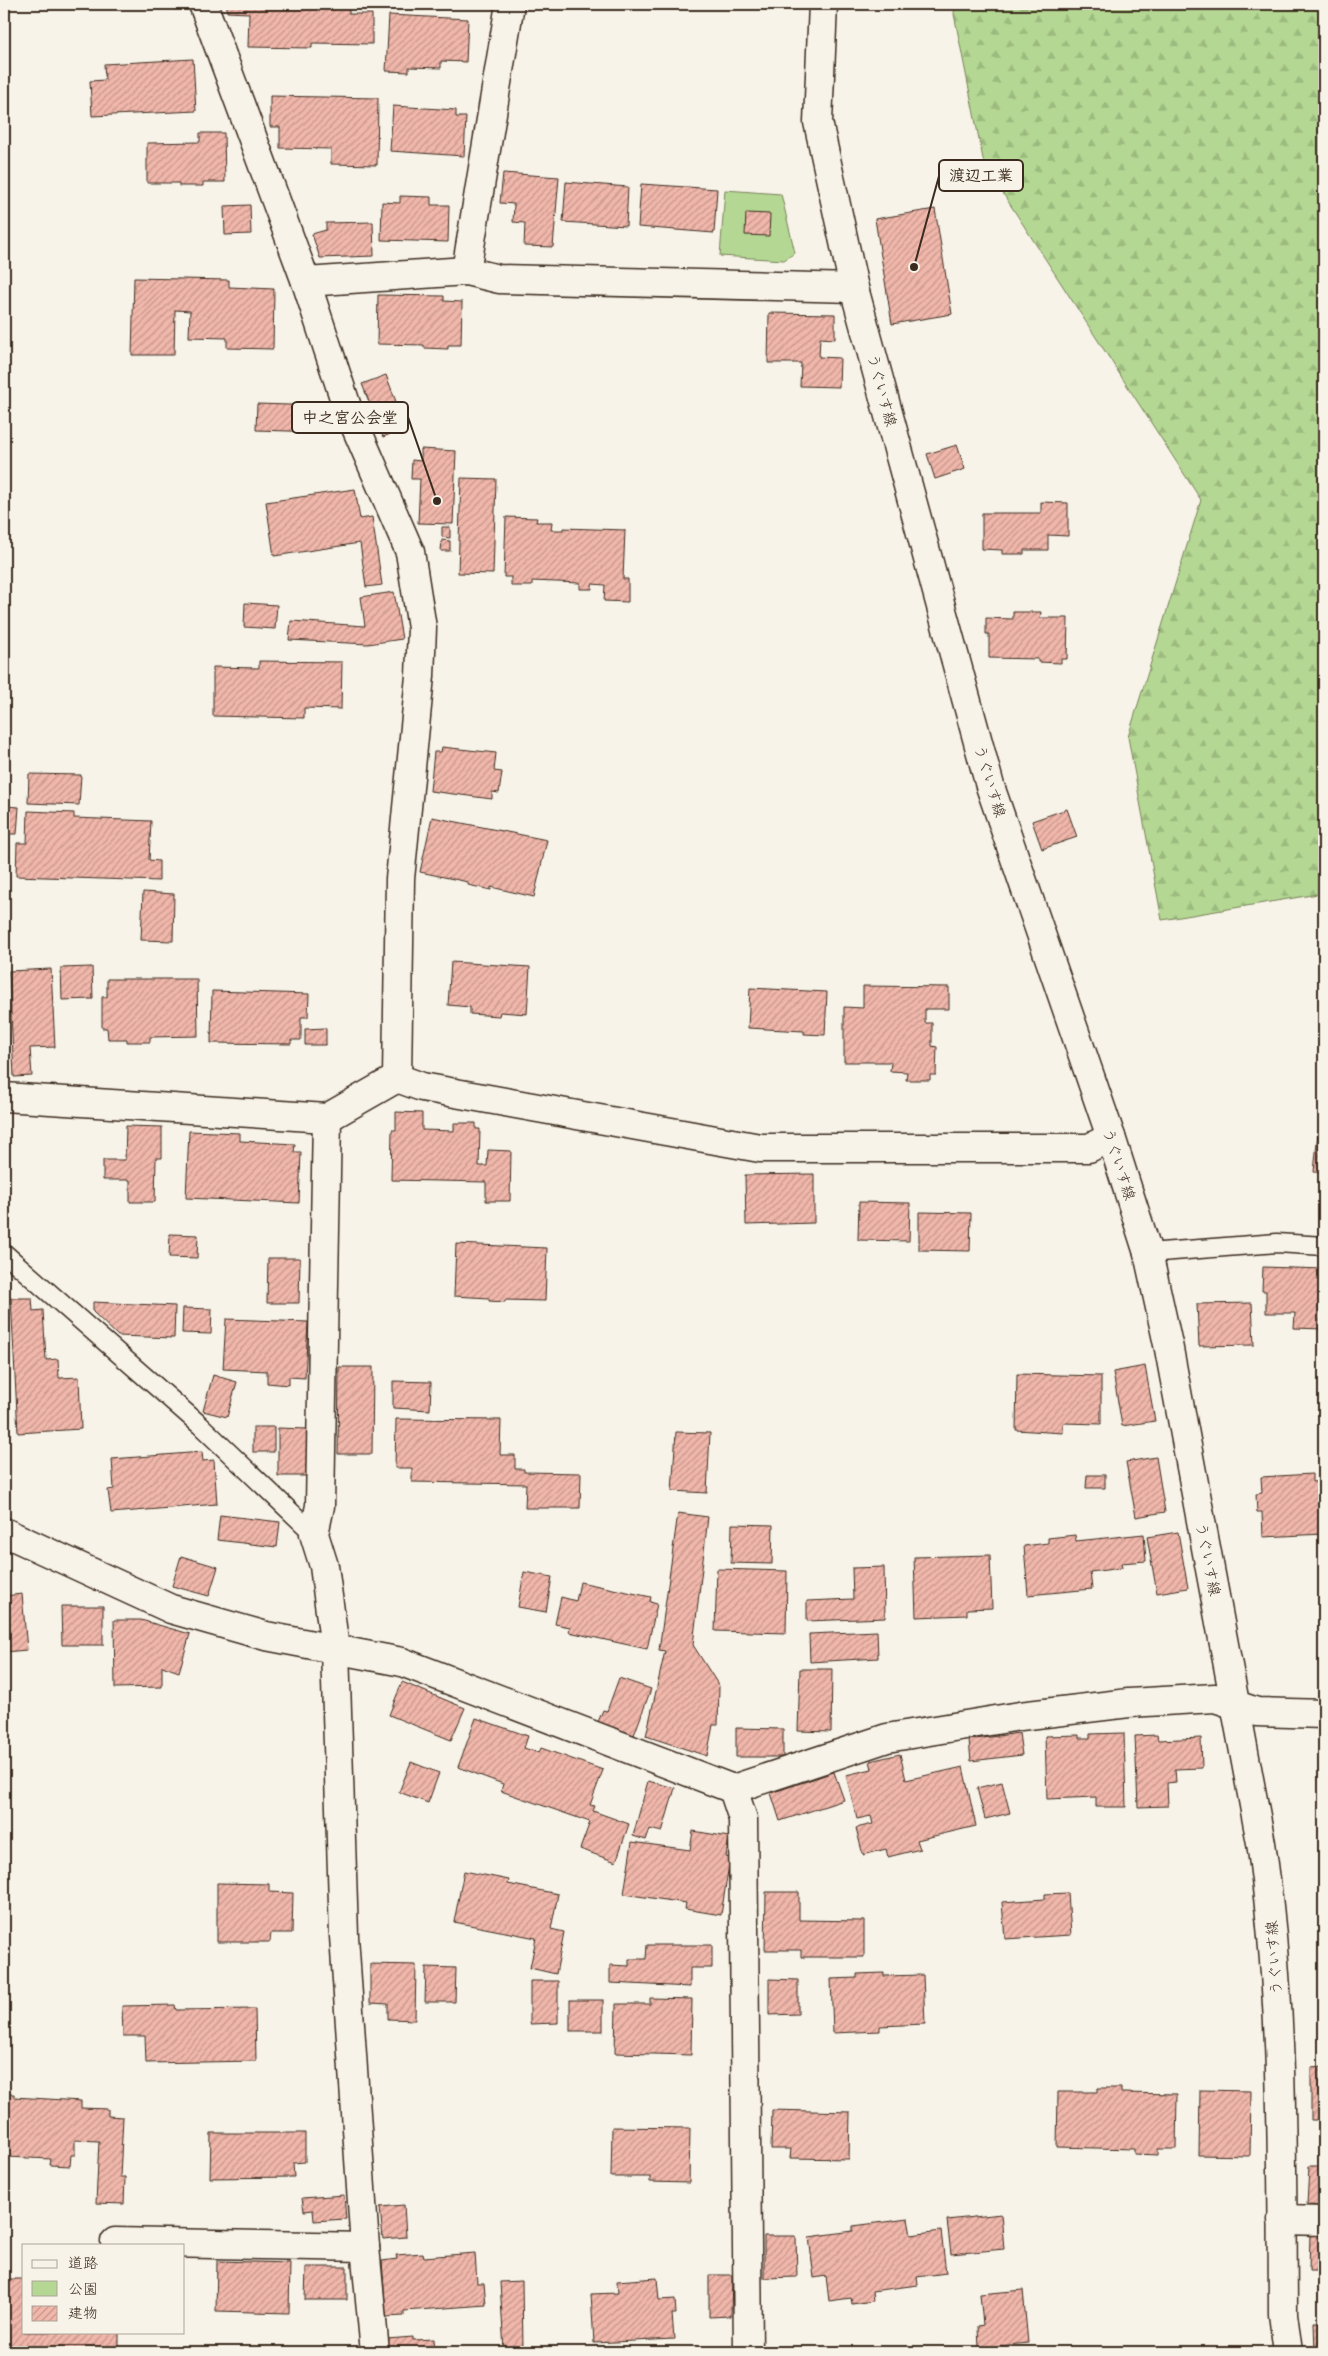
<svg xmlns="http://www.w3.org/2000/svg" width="1328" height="2356" viewBox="0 0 1328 2356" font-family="'Architects Daughter','Klee One',sans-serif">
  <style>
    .forest { fill: url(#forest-firs); stroke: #788158 }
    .park { fill: #b4d893; stroke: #788158 }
    .building { fill: url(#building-hatch); stroke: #3b2a1e }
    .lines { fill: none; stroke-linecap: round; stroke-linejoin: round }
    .service-casing { stroke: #3b2a1e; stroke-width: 21 }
    .minor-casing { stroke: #3b2a1e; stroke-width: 31 }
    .tertiary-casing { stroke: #3b2a1e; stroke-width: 31 }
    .service { stroke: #f7f3e8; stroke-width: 18 }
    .minor { stroke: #f7f3e8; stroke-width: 28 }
    .tertiary { stroke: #f7f3e8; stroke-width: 28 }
    .labels { text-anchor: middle; stroke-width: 4; stroke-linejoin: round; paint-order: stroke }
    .street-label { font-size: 15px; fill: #3b2a1e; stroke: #f7f3e8 }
    .leader { fill: none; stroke: #3b2a1e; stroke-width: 2 }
    .callout-dot { fill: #3b2a1e; stroke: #f7f3e8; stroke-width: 2 }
    .callout { fill: #f7f3e8; stroke: #3b2a1e; stroke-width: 2 }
    .callout-label { font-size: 16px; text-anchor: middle; font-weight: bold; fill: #3b2a1e }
  </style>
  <defs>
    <pattern id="forest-firs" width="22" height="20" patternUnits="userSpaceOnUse" patternTransform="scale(1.25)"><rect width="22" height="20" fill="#b4d893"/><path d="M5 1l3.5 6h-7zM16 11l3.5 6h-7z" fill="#9cba7e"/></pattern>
    <pattern id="building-hatch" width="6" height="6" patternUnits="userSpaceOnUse" patternTransform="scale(1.25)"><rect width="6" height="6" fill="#f1b7ab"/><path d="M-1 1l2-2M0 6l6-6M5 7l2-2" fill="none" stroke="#c4958b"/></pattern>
  </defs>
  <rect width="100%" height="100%" fill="#f7f3e8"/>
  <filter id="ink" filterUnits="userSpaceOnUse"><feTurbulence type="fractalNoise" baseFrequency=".02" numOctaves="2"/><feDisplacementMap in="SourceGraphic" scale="10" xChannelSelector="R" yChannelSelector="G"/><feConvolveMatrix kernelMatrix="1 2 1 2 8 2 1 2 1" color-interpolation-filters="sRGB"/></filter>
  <g filter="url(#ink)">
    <path class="forest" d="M955 4H1324V893L1162 920 1128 737 1201 500 984 164 954 14Z"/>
    <path class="park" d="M725 190 781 194 795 253 784 260 720 256Z"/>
    <g class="building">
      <path d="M227 4H349V14H372V44L312 43V48L248 47 249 13 227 12Z"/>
      <path d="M389 15 468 19 466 62 441 61V68L409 67V72L386 71Z"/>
      <path d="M193 59 196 111 92 116 90 81 105 80 104 64Z"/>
      <path d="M270 96 378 98 377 165 331 164V149L280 148V127H270Z"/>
      <path d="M393 106 456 110V117H466L464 156 390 151Z"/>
      <path d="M200 133H224L225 182H203V186H179V183H147V143L200 142Z"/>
      <path d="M503 173 559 177 553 247 524 246 525 223 513 222 514 204 500 203Z"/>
      <path d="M566 182 628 187 626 226 563 222Z"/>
      <path d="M641 184 717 189 714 233 638 227Z"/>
      <path d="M400 196 431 197V205H449L448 242 381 240 382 202 400 203Z"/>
      <path d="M250 205 251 234 225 235 224 206Z"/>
      <path d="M935 209 952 314 892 324 875 219Z"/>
      <path d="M746 213 770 214 769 236 745 235Z"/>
      <path d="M373 222 374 256 320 258 312 234 326 230V223Z"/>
      <path d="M134 278 229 280V287L274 289 273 349 227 348V338L189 337 190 311 175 310 174 355H132Z"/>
      <path d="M378 295 444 296V301L462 302 461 345H448V349L424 348V345L377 344Z"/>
      <path d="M769 313 835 314V339L820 338 819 357 840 358 839 387 800 386 801 363H768Z"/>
      <path d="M386 375 406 428 383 437 362 384Z"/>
      <path d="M257 404 321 406 320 432 256 430Z"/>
      <path d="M957 445 965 469 935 479 927 454Z"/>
      <path d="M421 449 456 451 453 524 418 523 420 479H411L412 460 421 461Z"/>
      <path d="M461 478 496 479 493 574 458 573Z"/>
      <path d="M355 489 360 519 372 517 382 585 366 587 360 543 274 556 266 502Z"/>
      <path d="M1041 502 1068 503V536L1048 535V550H1024V554H1002V550L982 549V513H1041Z"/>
      <path d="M506 517 537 518 536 522H552L551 530H563V528L625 530 623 579H628V602L604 601 605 585 592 584V589H580V583L532 581V586H511V577H504Z"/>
      <path d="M442 527H450V538L442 537Z"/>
      <path d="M442 540 450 541V551H441Z"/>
      <path d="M394 592 402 639 368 644 289 640 291 621 365 626 361 597Z"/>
      <path d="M245 603 277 605 275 629 244 627Z"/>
      <path d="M1013 612H1041L1040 618H1068L1067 659H1061V663L1038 662V659L989 658V634H986V618L1013 619Z"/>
      <path d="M259 661 342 662 341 709 304 708V718L213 716V667L259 668Z"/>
      <path d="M442 747 496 753 494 771 502 772 499 793 492 792V799L430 791 434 752H441Z"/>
      <path d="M29 774 81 775 79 805 28 803Z"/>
      <path d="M4 806 19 807 17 834H4Z"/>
      <path d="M1067 809 1077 837 1042 849 1032 821Z"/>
      <path d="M28 811 74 813V818L151 821 149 860 159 861V881L16 876 17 843H27Z"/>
      <path d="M432 817 547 840 534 897 491 887V890L468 885V882L420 872Z"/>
      <path d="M143 892 174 894 173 941 141 940Z"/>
      <path d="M451 962 530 967 527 1014 500 1012 499 1016 470 1014V1007L448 1005Z"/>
      <path d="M92 967 93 999 62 1000 61 968Z"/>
      <path d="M51 969 55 1047 30 1048 32 1076 14 1077 9 971Z"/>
      <path d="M107 979H197L198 1036 150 1037V1042H127V1039H108L107 1028H102V997H107Z"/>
      <path d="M863 986 949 987V1009H925V1023H932V1046L937 1047 936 1075H930V1080H906L907 1072 890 1071 891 1062H844V1007L863 1008Z"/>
      <path d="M750 988 827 992 825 1035 804 1034V1031L748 1028Z"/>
      <path d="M212 991 309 994 308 1017H301V1040H291V1044L211 1043Z"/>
      <path d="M326 1028V1045H305V1029Z"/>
      <path d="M396 1112 422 1113V1130L454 1131V1123H476V1129H480L479 1166H487L488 1150 511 1151 510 1201H486V1182L391 1180 392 1130H396Z"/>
      <path d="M126 1126 162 1127V1158H156L155 1202H130V1180H103V1160H125Z"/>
      <path d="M189 1131 240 1133V1141L295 1144 294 1152H301L299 1203 186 1198Z"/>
      <path d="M1318 1132 1324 1133V1173L1314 1172Z"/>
      <path d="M814 1174V1223L746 1225 745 1175Z"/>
      <path d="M859 1202 910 1203 909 1241 858 1240Z"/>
      <path d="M919 1212 971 1213 970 1251 919 1250Z"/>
      <path d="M170 1234 198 1235 197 1258 169 1257Z"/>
      <path d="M456 1244 547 1248 545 1301 505 1300V1302L489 1301V1298L454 1296Z"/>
      <path d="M268 1258H300L299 1303H267Z"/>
      <path d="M1263 1267 1324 1269V1329L1294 1328 1295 1313H1266V1291H1262Z"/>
      <path d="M11 1298H32L33 1311 43 1310 46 1360 58 1359 59 1378 79 1377 81 1429 18 1433Z"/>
      <path d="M93 1302 175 1306 174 1338 118 1336 93 1312Z"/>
      <path d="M1252 1303 1254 1345 1199 1346 1197 1304Z"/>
      <path d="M183 1308 212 1309 211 1334 182 1333Z"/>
      <path d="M226 1319 308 1322 305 1378 289 1377V1385L267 1383V1371L223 1369Z"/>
      <path d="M1145 1366 1155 1421 1122 1426 1113 1372Z"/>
      <path d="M339 1367H373L372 1454H338Z"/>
      <path d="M1017 1374 1101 1376V1424L1063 1423V1433L1016 1430Z"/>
      <path d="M213 1375 237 1382 227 1417 203 1411Z"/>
      <path d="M393 1381 431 1382 430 1410 393 1408Z"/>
      <path d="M396 1419 501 1420 500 1455H515V1469H524V1472L581 1473 580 1508H525L526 1484 412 1482V1468H395Z"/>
      <rect x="253" y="1427" width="21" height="25"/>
      <path d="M278 1428 307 1429 306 1476H278Z"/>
      <path d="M676 1432 710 1433 707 1493 672 1491Z"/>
      <path d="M202 1452 203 1461 214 1460 217 1504 111 1513 108 1490 114 1489 112 1459Z"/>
      <path d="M1156 1457 1165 1512 1136 1517 1126 1462Z"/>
      <path d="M1312 1474V1482L1324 1481V1534L1263 1537 1262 1512H1257L1256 1494 1262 1493 1261 1477Z"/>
      <path d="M1087 1475H1105V1488H1086Z"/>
      <path d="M678 1513 708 1517 693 1645 719 1686 718 1725H713L707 1756 646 1736 665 1651 659 1650Z"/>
      <path d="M220 1515 280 1522 277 1547 217 1540Z"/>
      <path d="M732 1524 773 1525 772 1564 731 1563Z"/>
      <path d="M1178 1532 1188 1588 1157 1593 1147 1537Z"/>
      <path d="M1144 1534 1146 1561 1121 1563 1122 1568 1090 1572 1092 1589 1028 1595 1024 1546 1048 1543V1538L1075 1535 1076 1541Z"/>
      <path d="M990 1555 992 1608 967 1609V1615L916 1617 914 1557Z"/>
      <path d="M181 1556 218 1567 209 1596 172 1586Z"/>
      <path d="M884 1567 885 1618 807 1621V1601L853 1599 852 1568Z"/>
      <path d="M717 1569 787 1571 786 1633 715 1631Z"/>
      <path d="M524 1572 552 1577 546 1612 518 1607Z"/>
      <path d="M580 1582 651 1597 650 1602 657 1604 647 1649 569 1632 570 1627 555 1624 561 1597 576 1601Z"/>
      <path d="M22 1594 27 1650 4 1652V1596Z"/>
      <path d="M61 1606H103V1645H62Z"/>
      <path d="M114 1620H141L190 1634 179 1672 162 1666V1687L115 1688Z"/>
      <path d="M877 1631 878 1658 810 1662 809 1634Z"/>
      <path d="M800 1669H832L831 1732 798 1731Z"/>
      <path d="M619 1678 651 1689 634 1735 598 1722 603 1710 607 1711Z"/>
      <path d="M402 1682 465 1708 451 1740 389 1715Z"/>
      <path d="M476 1718 528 1736 524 1748 539 1753 541 1748 603 1770 590 1805 595 1806 593 1811 629 1824 616 1862 580 1849 590 1822 501 1791 503 1784 458 1767Z"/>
      <path d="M736 1728 783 1729V1757H736Z"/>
      <path d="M1019 1733 1022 1755 971 1761 969 1740Z"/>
      <path d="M1124 1733 1126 1807H1096V1797L1047 1799 1045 1736 1079 1735V1738H1090V1734Z"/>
      <path d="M1157 1735 1158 1740 1201 1738 1202 1768 1175 1769 1176 1782 1167 1783 1168 1806 1138 1807 1135 1736Z"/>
      <path d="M900 1754 906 1780 963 1767 976 1826 917 1840 920 1849 888 1857 886 1849 863 1855 856 1828 873 1824 871 1816 857 1819 846 1775 872 1769 870 1761Z"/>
      <path d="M411 1762 439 1773 428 1803 399 1792Z"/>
      <path d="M834 1772 844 1800 780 1821 771 1793Z"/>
      <path d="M648 1781 675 1788 662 1832 650 1829 646 1840 633 1836Z"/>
      <path d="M1002 1782 1010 1813 985 1819 977 1788Z"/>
      <path d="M693 1831 729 1837 726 1857 730 1858 721 1915 685 1909 686 1903 624 1894 632 1842 690 1850Z"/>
      <path d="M464 1871 509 1880 508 1884 558 1894 551 1929 564 1932 556 1974 530 1968 536 1938 454 1922Z"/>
      <path d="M217 1883 269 1884V1892L293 1893 292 1933H271L270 1942H217Z"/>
      <path d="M766 1892H799V1920L864 1921V1957H801V1950H765Z"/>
      <path d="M1068 1893 1071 1935 1005 1939 1002 1902 1045 1899V1894Z"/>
      <path d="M647 1945H712V1968H690V1987L610 1983V1965L629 1966V1959H646Z"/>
      <path d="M370 1964 416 1965 415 2020 388 2019V2004L370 2003Z"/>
      <path d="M426 1967 456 1968 455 2002H425Z"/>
      <path d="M884 1973V1976L923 1975 925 2024 880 2026V2031L833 2033 831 1979 857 1978V1974Z"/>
      <path d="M769 1979 798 1980V2014L769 2015Z"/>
      <path d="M530 1981H558V2023L530 2024Z"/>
      <path d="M650 1998 692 1999 691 2055 615 2053 616 2004H650Z"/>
      <rect x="570" y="2000" width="33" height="31"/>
      <path d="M175 2005 176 2010 255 2009 256 2061 146 2063 145 2036H123L122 2006Z"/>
      <path d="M1324 2066V2120H1311V2067Z"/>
      <path d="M1098 2088H1121V2093L1177 2094 1176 2149H1158V2155L1134 2154V2149L1057 2147 1058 2092H1098Z"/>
      <path d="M1200 2090 1251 2091 1250 2156 1199 2155Z"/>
      <path d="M4 2094H14V2097L81 2101V2108L108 2109V2116L123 2117 120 2177H125L124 2204 96 2203 99 2141 75 2140V2155H71L70 2166 50 2165 51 2159 6 2157 8 2115H4Z"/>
      <path d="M772 2110 850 2112 849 2159 790 2158 791 2149H771Z"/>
      <path d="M612 2127 690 2128 689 2183 650 2182V2177H611Z"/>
      <path d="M211 2133H305V2162L293 2163 294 2177 210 2178Z"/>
      <path d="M1309 2166H1324V2206L1307 2205Z"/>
      <path d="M344 2195 346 2219 314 2221 313 2210 304 2211 302 2198Z"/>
      <path d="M404 2205 406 2237 383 2239 380 2207Z"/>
      <path d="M1001 2214 1004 2249 951 2254 947 2220Z"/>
      <path d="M908 2219 911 2235 941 2231 946 2273 917 2277 918 2285 872 2291 873 2301 852 2304 851 2298 829 2301 826 2276 814 2278 809 2237 853 2231V2226Z"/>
      <path d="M1310 2234 1324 2235V2271H1309Z"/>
      <path d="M764 2236H796L797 2277 764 2278Z"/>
      <path d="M423 2253 424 2257 475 2253 477 2283H484L486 2305 404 2311V2316L386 2317 382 2261 397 2259 396 2255Z"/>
      <path d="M217 2261 290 2263 289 2313 216 2311Z"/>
      <path d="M306 2267H347V2300H305Z"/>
      <path d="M709 2275H732L731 2316 709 2317Z"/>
      <path d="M657 2278 659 2300 675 2299 676 2314H672L674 2339 594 2343 591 2294 618 2293 617 2281Z"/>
      <path d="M4 2279H24V2332H119V2348L103 2347V2351L4 2352Z"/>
      <path d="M522 2281 523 2350 504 2351 500 2282Z"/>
      <path d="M1023 2290 1028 2343 979 2348 978 2326 983 2325 980 2294Z"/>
      <path d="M1323 2315 1324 2352H1315L1314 2322H1323Z"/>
      <path d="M413 2337V2340L434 2339 435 2352H388L387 2339Z"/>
    </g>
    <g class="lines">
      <defs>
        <g id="service">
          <path d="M4 1253 200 1425 314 1534"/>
          <path d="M1148 1253 1277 1243 1324 1246"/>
        </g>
        <g id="minor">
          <path d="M466 271 510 4"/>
          <path d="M306 282 466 271 499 279 854 288"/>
          <path d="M397 1078 422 1087 760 1148H1089L1111 1137"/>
          <path d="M4 1097 327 1118 397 1078 400 879 420 676 422 628 410 552 347 407 306 282 203 4"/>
          <path d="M327 1118 320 1506 314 1534 324 1566 335 1649 344 1936 365 2247 375 2352"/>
          <path d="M4 1532 171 1609 266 1636 402 1662 733 1789 887 1738 1020 1716 1129 1703 1215 1698 1257 1712 1324 1714"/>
          <path d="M733 1789 743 1819 748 2352"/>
          <path d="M1282 2220 1324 2221"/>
          <path d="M115 2242 365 2247"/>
        </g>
        <path id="tertiary" d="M823 4 818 122 854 288 990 786 1111 1137 1148 1253 1169 1349 1261 1843C1284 1998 1282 2157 1283 2314L1288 2352"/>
      </defs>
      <use href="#service" class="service-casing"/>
      <use href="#minor" class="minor-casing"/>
      <use href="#tertiary" class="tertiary-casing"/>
      <use href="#service" class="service"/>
      <use href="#minor" class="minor"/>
      <use href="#tertiary" class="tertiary"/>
    </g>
  </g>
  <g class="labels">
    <g class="street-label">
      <text transform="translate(882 390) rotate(75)" y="5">うぐいす線</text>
      <text transform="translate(990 781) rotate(73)" y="5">うぐいす線</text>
      <text transform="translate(1119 1164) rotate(72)" y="5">うぐいす線</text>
      <text transform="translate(1208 1559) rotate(79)" y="5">うぐいす線</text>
      <text transform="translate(1274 1958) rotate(-94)" y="5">うぐいす線</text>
    </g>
  </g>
  <path class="leader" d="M914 267L939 176M437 501L408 417"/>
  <g class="callout-dot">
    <circle cx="914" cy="267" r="5"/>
    <circle cx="437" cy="501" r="5"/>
  </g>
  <g class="callout">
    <rect x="939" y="160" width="84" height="31" rx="5"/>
    <rect x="292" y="402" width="116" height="31" rx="5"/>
  </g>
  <g class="callout-label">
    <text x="981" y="181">渡辺工業</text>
    <text x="350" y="423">中之宮公会堂</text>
  </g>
  <rect width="1328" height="2356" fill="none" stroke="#f7f3e8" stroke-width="20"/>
  <rect x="10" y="10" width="1308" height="2336" fill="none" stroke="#3b2a1e" stroke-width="2" filter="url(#ink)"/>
  <rect x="22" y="2244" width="162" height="90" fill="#f7f3e8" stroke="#aca397"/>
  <rect x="32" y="2260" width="25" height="8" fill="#f7f3e8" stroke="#aca397"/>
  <text x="68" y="2268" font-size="15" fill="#3b2a1e">道路</text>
  <rect x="32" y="2281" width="25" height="15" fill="#b4d893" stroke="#aca397"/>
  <text x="68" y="2294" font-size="15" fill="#3b2a1e">公園</text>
  <rect x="32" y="2306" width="25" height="15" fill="url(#building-hatch)" stroke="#aca397"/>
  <text x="68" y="2318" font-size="15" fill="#3b2a1e">建物</text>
</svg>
